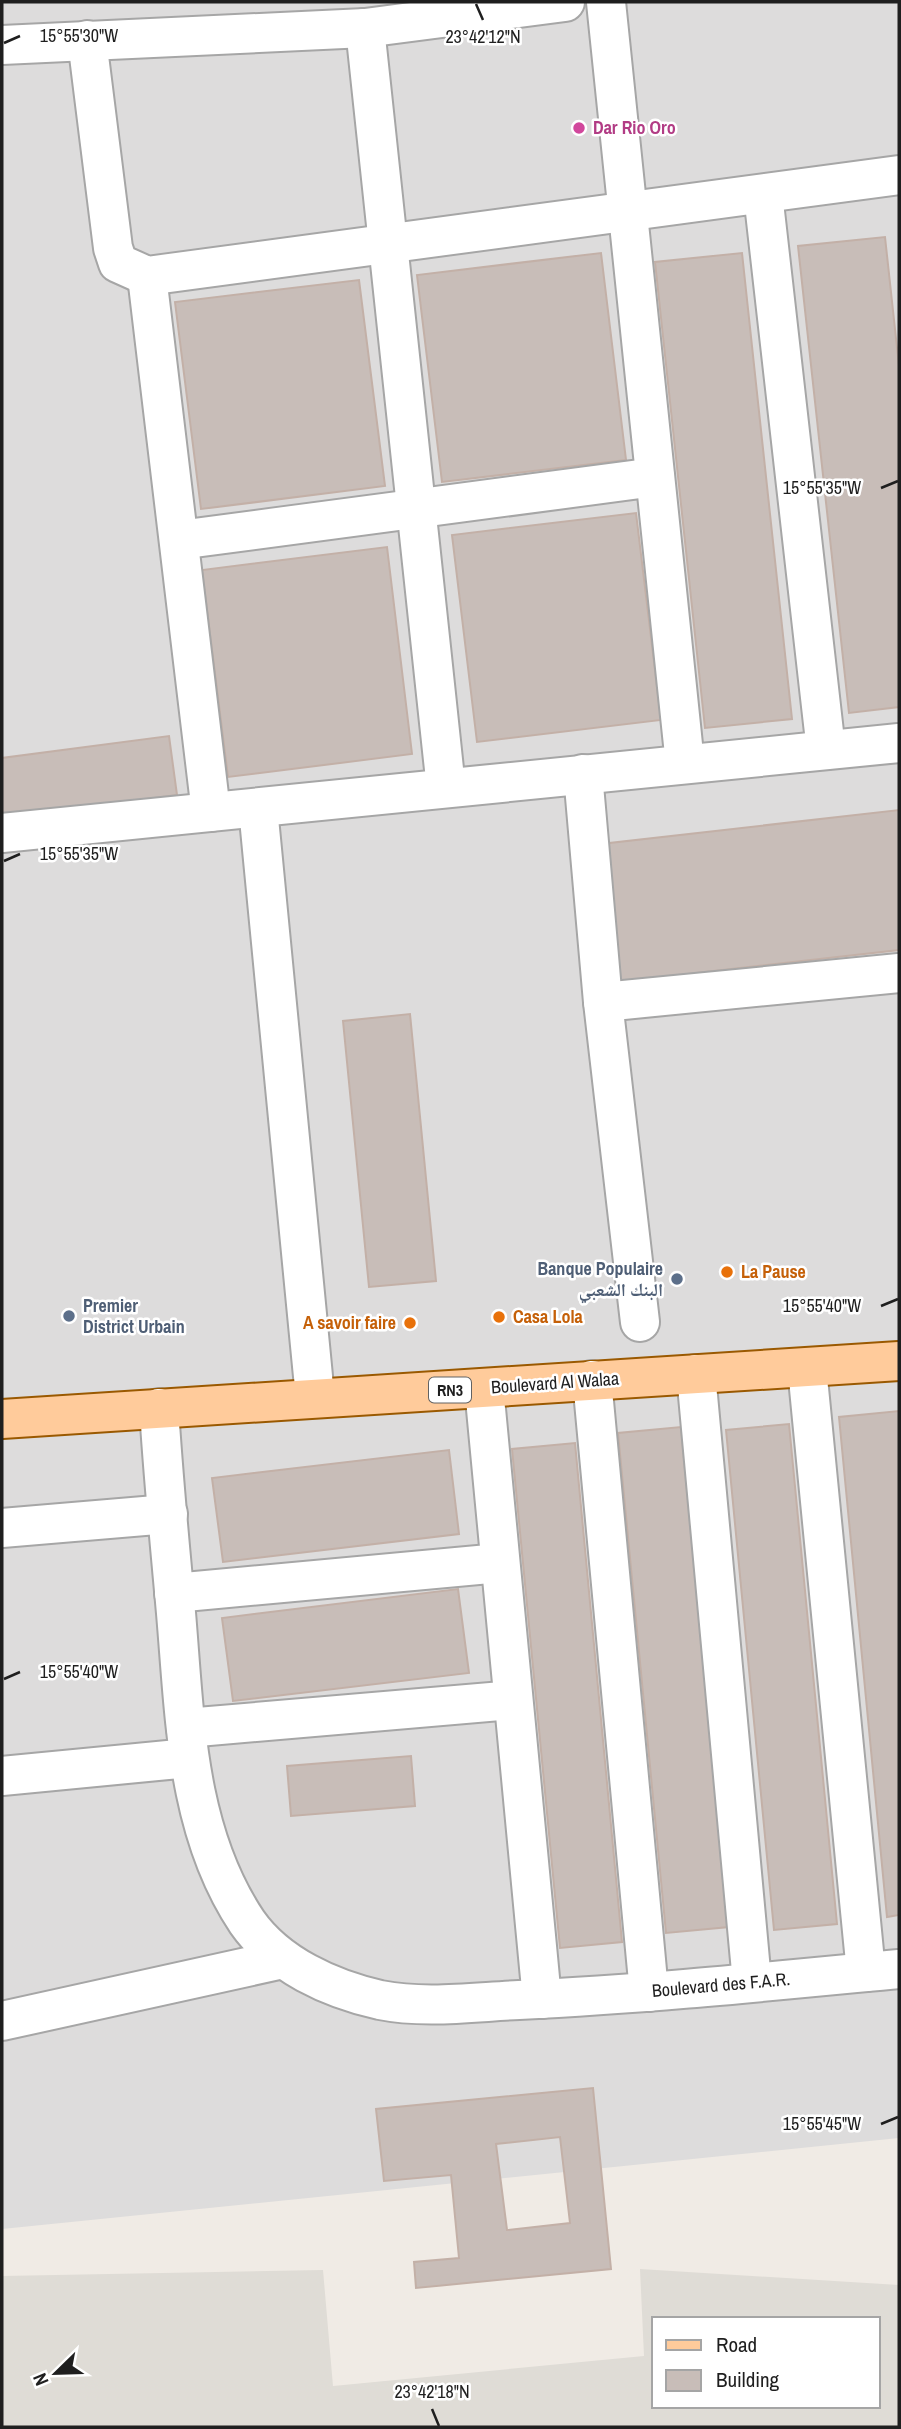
<svg xmlns="http://www.w3.org/2000/svg" width="901" height="2429" viewBox="0 0 901 2429" font-family="'Archivo Narrow','Noto Naskh Arabic',sans-serif">
  <style>
    .residential { fill: #dddcdc }
    .airport { fill: #dfdcd6; fill-rule: evenodd }
    .building { fill: #c8bdb8; stroke: #c3b0a7; stroke-width: 2; fill-rule: evenodd }
    .lines { fill: none; stroke-linecap: round; stroke-linejoin: round }
    .minor-casing { stroke: #a6a6a6; stroke-width: 42 }
    .major-casing { stroke: #9a5900; stroke-width: 42 }
    .minor { stroke: #fff; stroke-width: 38 }
    .major { stroke: #ffcb9b; stroke-width: 38 }
    .ticks { fill: none; stroke: #1f1f1f; stroke-width: 2.5 }
    .hotel-dot { fill: #d1479c; stroke: #fff; stroke-width: 2.5 }
    .food-dot { fill: #e8710a; stroke: #fff; stroke-width: 2.5 }
    .service-dot { fill: #5c6f8a; stroke: #fff; stroke-width: 2.5 }
    .labels { text-anchor: middle; stroke-width: 5; stroke-linejoin: round; paint-order: stroke }
    .shield { fill: #fff; stroke: #626262; stroke-width: 2 }
    .shield-label { font-size: 16px; font-weight: bold; fill: #1f1f1f }
    .hotel-label { font-size: 18px; font-weight: bold; fill: #b23c85; stroke: #fff; text-anchor: start }
    .service-label { font-size: 18px; font-weight: bold; fill: #4e5e75; stroke: #fff; text-anchor: end }
    .food-label { font-size: 18px; font-weight: bold; fill: #c56008; stroke: #fff; text-anchor: start }
    .street-label { font-size: 18px; fill: #1f1f1f; stroke: #fff }
    .ticks-label { font-size: 18px; text-anchor: middle; fill: #1f1f1f; stroke: #fff; stroke-width: 5; stroke-linejoin: round; paint-order: stroke }
  </style>
  <rect width="100%" height="100%" fill="#f0ebe5"/>
  <path class="residential" d="M2 2H899V2138L2 2229Z"/>
  <path class="airport" d="M640 2269 899 2285V2427H2V2276L323 2270 333 2386 644 2356ZM654 2319H878V2406H654Z"/>
  <g class="building">
    <path d="M885 237 899 366V707L849 713 798 246Z"/>
    <path d="M601 253 626 460 442 482 417 275Z"/>
    <path d="M742 253 792 719 705 728 655 262Z"/>
    <path d="M359 280 385 486 201 509 175 302Z"/>
    <path d="M636 513 661 720 477 742 452 535Z"/>
    <path d="M387 547 412 754 228 777 202 570Z"/>
    <path d="M169 736 177 795 2 818V758Z"/>
    <path d="M899 810V950L617 982 601 844Z"/>
    <path d="M410 1014 436 1281 369 1287 343 1021Z"/>
    <path d="M899 1411V1915L887 1917 839 1417Z"/>
    <path d="M789 1424 837 1924 774 1930 726 1430Z"/>
    <path d="M681 1427 729 1927 666 1933 618 1433Z"/>
    <path d="M575 1443 622 1942 560 1948 512 1449Z"/>
    <path d="M449 1450 459 1534 223 1562 212 1478Z"/>
    <path d="M458 1589 469 1673 233 1701 222 1618Z"/>
    <path d="M411 1756 415 1806 291 1816 287 1766Z"/>
    <path d="M593 2088 611 2269 416 2288 414 2262 459 2258 451 2175 384 2181 376 2109ZM560 2137 570 2223 507 2230 496 2144Z"/>
  </g>
  <g class="lines">
    <defs>
      <g id="minor">
        <path d="M606 2 685 764"/>
        <path d="M365 28 446 788"/>
        <path d="M87 40 113 248 118 263 147 276 899 175"/>
        <path d="M2 45 365 28 565 2"/>
        <path d="M763 194 826 750"/>
        <path d="M147 276 211 812"/>
        <path d="M179 540 655 477"/>
        <path d="M583 774 603 1002 640 1322"/>
        <path d="M258 808 315 1397"/>
        <path d="M2 833 899 743"/>
        <path d="M603 1002 899 973"/>
        <path d="M807 1368 866 1972"/>
        <path d="M696 1374 752 1982"/>
        <path d="M592 1380 649 1992"/>
        <path d="M484 1388 542 1999"/>
        <path d="M159 1408C163 1476 170 1545 176 1613 185 1718 186 1831 247 1922 277 1965 331 1989 380 2000 425 2009 474 2002 519 2000 646 1994 773 1981 899 1969"/>
        <path d="M2 1528 168 1514"/>
        <path d="M174 1593 500 1563"/>
        <path d="M186 1728 513 1700"/>
        <path d="M2 1776 189 1758"/>
        <path d="M2 2021 283 1959"/>
      </g>
      <path id="major" d="M2 1419 899 1361"/>
    </defs>
    <use href="#minor" class="minor-casing"/>
    <use href="#major" class="major-casing"/>
    <use href="#minor" class="minor"/>
    <use href="#major" class="major"/>
  </g>
  <path class="ticks" d="M476 4 483 20M4 43 20 36M881 488 898 481M4 861 20 854M881 1306 898 1299M4 1679 20 1672M881 2124 898 2117M432 2409 439 2426"/>
  <circle class="hotel-dot" cx="579" cy="128" r="7"/>
  <g class="food-dot">
    <circle cx="727" cy="1272" r="7"/>
    <circle cx="499" cy="1317" r="7"/>
    <circle cx="410" cy="1323" r="7"/>
  </g>
  <g class="service-dot">
    <circle cx="677" cy="1279" r="7"/>
    <circle cx="69" cy="1316" r="7"/>
  </g>
  <g class="labels">
    <rect class="shield" x="429" y="1377.5" width="42" height="25" rx="5"/>
    <g class="shield-label">
      <text x="450" y="1396">RN3</text>
    </g>
    <g class="hotel-label">
      <text x="593" y="134">Dar Rio Oro</text>
    </g>
    <g class="service-label">
      <text x="663" y="1275">Banque Populaire<tspan x="663" dy="21">البنك الشعبي</tspan></text>
      <text x="83" y="1312" text-anchor="start">Premier<tspan x="83" dy="21">District Urbain</tspan></text>
    </g>
    <g class="food-label">
      <text x="741" y="1278">La Pause</text>
      <text x="513" y="1323">Casa Lola</text>
      <text x="396" y="1329" text-anchor="end">A savoir faire</text>
    </g>
    <g class="street-label">
      <text transform="translate(555 1383) rotate(-4)" y="6">Boulevard Al Walaa</text>
      <text transform="translate(721 1985) rotate(-5)" y="6">Boulevard des F.A.R.</text>
    </g>
  </g>
  <g class="ticks-label">
    <text x="79" y="42">15°55'30"W</text>
    <text x="483" y="43">23°42'12"N</text>
    <text x="822" y="494">15°55'35"W</text>
    <text x="79" y="860">15°55'35"W</text>
    <text x="822" y="1312">15°55'40"W</text>
    <text x="79" y="1678">15°55'40"W</text>
    <text x="822" y="2130">15°55'45"W</text>
    <text x="432" y="2398">23°42'18"N</text>
  </g>
  <rect width="901" height="2429" fill="none" stroke="#1f1f1f" stroke-width="7"/>
  <rect x="652" y="2317" width="228" height="91" fill="#ffffff" stroke="#a5a5a5" stroke-width="2"/>
  <rect x="666" y="2340" width="35" height="10" fill="#ffcb9b" stroke="#a5a5a5" stroke-width="2"/>
  <text x="716" y="2352" font-size="21" fill="#1f1f1f">Road</text>
  <rect x="666" y="2370" width="35" height="21" fill="#c8bdb8" stroke="#a5a5a5" stroke-width="2"/>
  <text x="716" y="2387" font-size="21" fill="#1f1f1f">Building</text>
  <g transform="translate(56 2373) rotate(247)" stroke="#ffffff" stroke-width="5" paint-order="stroke">
  <path d="M0-5L12 26L0 18L-12 26Z" fill="#1f1f1f"/>
  <text y="-10" font-size="19" font-weight="bold" text-anchor="middle" fill="#1f1f1f">N</text>
  </g>
</svg>
